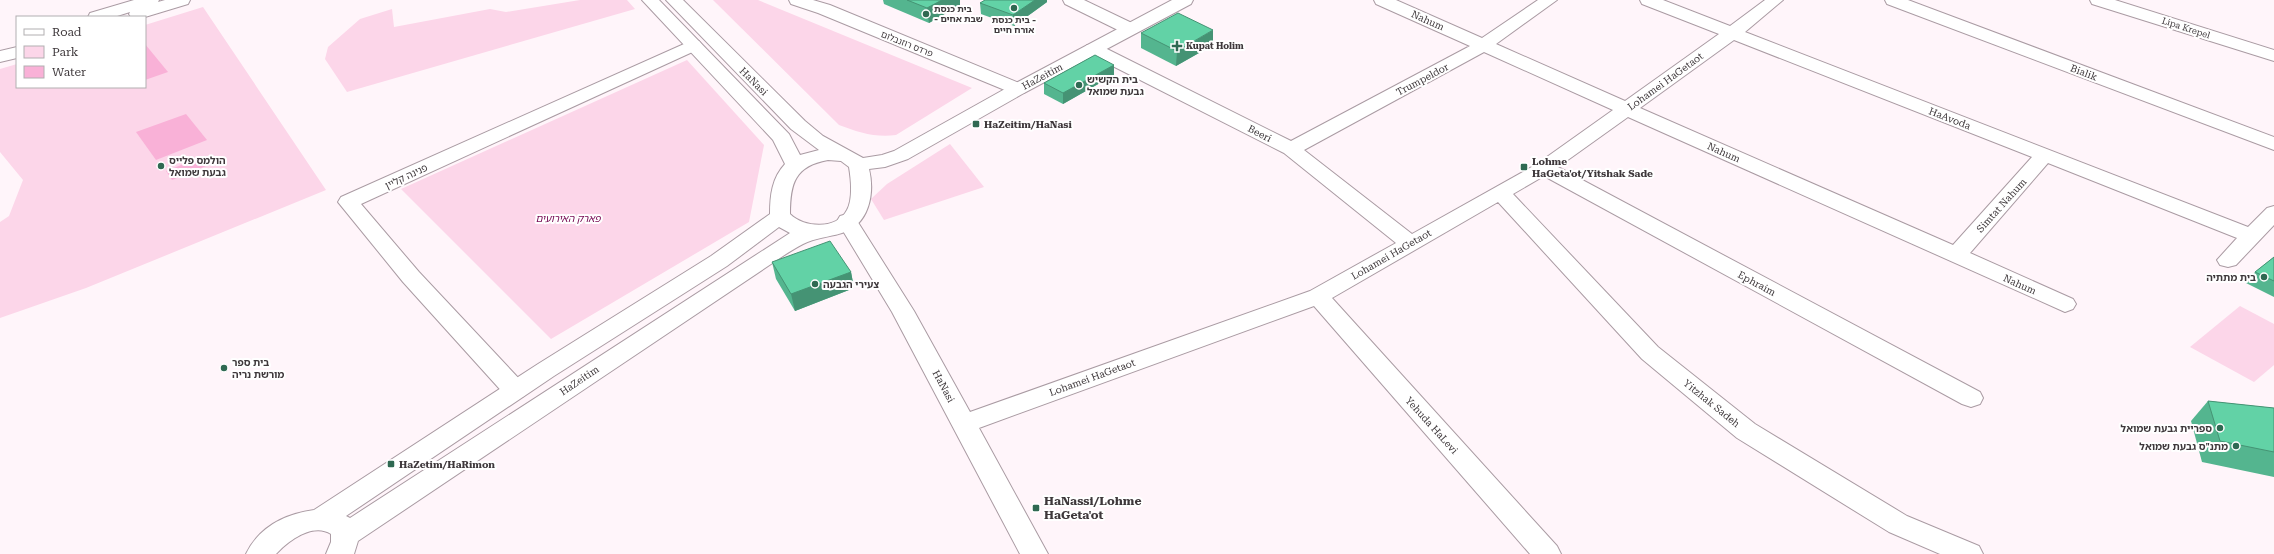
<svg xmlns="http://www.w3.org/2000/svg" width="2274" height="554" viewBox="0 0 2274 554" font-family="'Roboto Serif','Noto Sans Hebrew',serif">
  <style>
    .green { fill: #fcd6e9 }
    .water { fill: #f9b1d7 }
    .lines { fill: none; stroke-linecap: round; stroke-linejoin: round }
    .minor-casing { stroke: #aa9ba3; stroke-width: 2 }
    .tertiary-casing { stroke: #aa9ba3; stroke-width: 2 }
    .minor { fill: #fff; fill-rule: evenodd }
    .tertiary { fill: #fff; fill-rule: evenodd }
    .wall { fill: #54b58f }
    .shaded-wall { fill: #459374 }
    .building { fill: #62d2a6; stroke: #459374 }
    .poi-dot { fill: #2f6952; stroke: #fff; stroke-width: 1.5 }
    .labels { text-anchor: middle; stroke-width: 4; stroke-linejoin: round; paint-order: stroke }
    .far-poi-label { font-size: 9px; font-weight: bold; fill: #3e383b; stroke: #fff; text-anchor: start }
    .far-street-label { font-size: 9px; fill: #3e383b; stroke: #fff }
    .street-label { font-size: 10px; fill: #3e383b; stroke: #fff }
    .poi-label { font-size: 10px; font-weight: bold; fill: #3e383b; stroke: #fff; text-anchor: start }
    .park-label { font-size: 10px; font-style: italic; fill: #730751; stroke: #fff }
    .near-poi-label { font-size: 12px; font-weight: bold; fill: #3e383b; stroke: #fff; text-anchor: start }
  </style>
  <rect width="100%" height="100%" fill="#fff5fa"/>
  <g class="green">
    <path d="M580 0H627L635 9 347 92 325 59 328 47 360 19 392 9 394 27 490 9 506 12Z"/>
    <path d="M713 0H758L972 88 896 135C876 138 857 132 839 125Z"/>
    <path d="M203 7 326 190 86 288 0 318V222L9 216 23 180 0 152V69L17 64V87H145V25Z"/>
    <path d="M687 60 764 145 749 222 551 339 401 189Z"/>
    <path d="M950 144 984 187 884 220 871 199 887 184Z"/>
    <path d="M2240 306 2274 324V365L2254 382 2190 347Z"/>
  </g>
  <g class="water">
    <path d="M145 44 168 72 145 80Z"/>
    <path d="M186 114 207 140 156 160 136 132Z"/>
    <path d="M204 156 211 164 172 180 166 171Z"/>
  </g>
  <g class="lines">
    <defs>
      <g id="minor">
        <path d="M789 0H813L830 5 1024 85 1027 89 1024 93 1018 94 1012 93 818 13 791 4Z"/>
        <path d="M1063 0H1084L1136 25 1139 29 1136 33H1124L1065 4Z"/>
        <path d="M1374 0H1396L1482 38 1538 0H1557L1496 44 1625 101 1719 34 1642 4 1640 0H1663L1730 26 1765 0H1783L1745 32 2248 227 2267 208 2274 206V225L2236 265 2228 267 2220 265 2217 260 2237 238 2048 163 1970 253 2073 299 2076 304 2073 309 2065 312 1628 117 1558 167 1980 392 1983 398 1980 404 1971 407 1962 404 1544 176 1513 194 1658 347 1755 424 1907 516 1979 546 1983 554H1940L1889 532 1737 438 1642 359 1498 202 1332 298 1557 546 1561 554H1530L1314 306 979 428 1048 554H1020L892 312 837 221 840 216 847 214 854 216 914 311 970 412 1310 291 1396 243 1284 153 1087 53 1084 49 1087 45H1099L1291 141 1470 46 1376 4ZM1734 40 2032 157 1953 245 1640 108ZM1484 52 1613 110 1537 164 1412 234 1304 150Z"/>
        <path d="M2090 0H2115L2274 50V61L2092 4Z"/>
        <path d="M693 40 699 41 702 45 699 49 361 204 419 272 524 384 527 390 524 396 515 399 506 396 403 282 338 202 341 197Z"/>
      </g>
      <g id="tertiary">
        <path d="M134 0H159L158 2 165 0H190L188 4 145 17H131L129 14 130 12 114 17H88L90 13Z"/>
        <path d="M642 0H659L789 134 800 155 819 150 791 129 666 0H683L805 121 823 136 863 158 882 155 894 151 1012 85 1172 0H1193L1191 4 1024 93 908 159 885 167 869 169C875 194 869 225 842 233 829 237 815 238 803 244 793 249 783 256 774 262L358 541 354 554H326L331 542V534C313 522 288 541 276 554H246C259 527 285 514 314 510L538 364 711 256 770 214C770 195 772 178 785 164L773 140ZM828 160 841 161 849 167C851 179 853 199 847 210 837 230 804 228 790 214 790 183 795 166 828 160ZM779 227 790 233 350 518 346 516 554 376 727 266Z"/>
        <path d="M1885 0H1908L2274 137V150L1887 4Z"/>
        <path d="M17 47V58L0 62V51Z"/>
      </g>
    </defs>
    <use href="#minor" class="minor-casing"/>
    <use href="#tertiary" class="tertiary-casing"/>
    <use href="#minor" class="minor"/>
    <use href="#tertiary" class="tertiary"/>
  </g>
  <g class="wall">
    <path d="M883 0H960V5L929 23 884 4Z"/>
    <path d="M985 0H1047V2L1014 26 981 14 980 3Z"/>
    <path d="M1141 33 1213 45 1176 66 1141 48Z"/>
    <path d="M1114 65V75L1063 104 1044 94V83Z"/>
    <path d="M2274 257V297L2246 283 2255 272Z"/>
    <path d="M772 262 851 272 854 288 795 311 776 279Z"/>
    <path d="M2208 401 2274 408V477L2202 462 2191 421Z"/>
  </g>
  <g class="shaded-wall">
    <path d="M942 0H960V5L929 23 927 8Z"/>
    <path d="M1035 0H1047V2L1014 26 1013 15Z"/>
    <path d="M1213 30V45L1176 66 1177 51Z"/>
    <path d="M1114 65V75L1063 104V93Z"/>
    <path d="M851 272 854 288 795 311 791 294Z"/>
  </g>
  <g class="building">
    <path d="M907 0H942L927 8Z"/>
    <path d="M985 0H1035L1013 15 980 3Z"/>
    <path d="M1178 13 1213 30 1177 51 1141 33Z"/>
    <path d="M1095 55 1114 65 1063 93 1044 83Z"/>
    <path d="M830 241 851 272 791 294 772 262Z"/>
    <path d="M2274 257V281L2255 272Z"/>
    <path d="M2208 401 2274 408V452L2220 441Z"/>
  </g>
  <g class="poi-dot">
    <circle cx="1014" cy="8" r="4"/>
    <circle cx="926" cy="14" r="4"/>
    <path d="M1175 40h4v4h4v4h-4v4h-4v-4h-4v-4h4z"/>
    <circle cx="1079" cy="85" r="4"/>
    <rect x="972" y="120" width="8" height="8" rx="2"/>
    <circle cx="161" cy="166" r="4"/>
    <rect x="1520" y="163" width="8" height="8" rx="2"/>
    <circle cx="2264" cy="277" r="4"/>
    <circle cx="815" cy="284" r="4"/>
    <circle cx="224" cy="368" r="4"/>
    <circle cx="2220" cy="428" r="4"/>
    <circle cx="2236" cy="446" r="4"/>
    <rect x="387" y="460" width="8" height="8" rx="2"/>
    <rect x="1032" y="504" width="8" height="8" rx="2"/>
  </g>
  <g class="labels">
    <g class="far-poi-label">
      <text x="934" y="12">בית כנסת<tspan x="934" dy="10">- שבת אחים</tspan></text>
      <text x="1014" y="23" text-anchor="middle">בית כנסת -<tspan x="1014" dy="10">אורח חיים</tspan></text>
      <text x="1186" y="49">Kupat Holim</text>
    </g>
    <g class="far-street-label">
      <text transform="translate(2186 28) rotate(18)" y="3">Lipa Krepel</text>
      <text transform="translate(907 44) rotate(22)" y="3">פרדס רוזנבלום</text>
    </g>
    <g class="street-label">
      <text transform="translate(1428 20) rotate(24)" y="4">Nahum</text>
      <text transform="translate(2084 72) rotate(21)" y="4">Bialik</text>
      <text transform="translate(1042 76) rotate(-28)" y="4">HaZeitim</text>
      <text transform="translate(1422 79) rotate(-28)" y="4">Trumpeldor</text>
      <text transform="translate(754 81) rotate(45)" y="4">HaNasi</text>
      <text transform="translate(1665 81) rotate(-36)" y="4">Lohamei HaGetaot</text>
      <text transform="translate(1950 118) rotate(21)" y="4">HaAvoda</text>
      <text transform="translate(1260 133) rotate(27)" y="4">Beeri</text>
      <text transform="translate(1724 152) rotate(24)" y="4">Nahum</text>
      <text transform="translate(406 176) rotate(-25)" y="4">פנינה קליין</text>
      <text transform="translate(2001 205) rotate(-48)" y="4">Simtat Nahum</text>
      <text transform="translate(1391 254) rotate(-30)" y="4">Lohamei HaGetaot</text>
      <text transform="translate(1757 283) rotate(28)" y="4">Ephraim</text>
      <text transform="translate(2020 284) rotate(24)" y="4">Nahum</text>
      <text transform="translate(1092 377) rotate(-20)" y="4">Lohamei HaGetaot</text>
      <text transform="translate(579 380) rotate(-34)" y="4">HaZeitim</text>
      <text transform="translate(944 386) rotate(62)" y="4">HaNasi</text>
      <text transform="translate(1712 403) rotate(39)" y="4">Yitzhak Sadeh</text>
      <text transform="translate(1432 425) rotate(48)" y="4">Yehuda HaLevi</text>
    </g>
    <g class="poi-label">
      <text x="1087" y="83">בית הקשיש<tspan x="1087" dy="12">גבעת שמואל</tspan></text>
      <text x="984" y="128">HaZeitim/HaNasi</text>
      <text x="169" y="164">הולמס פלייס<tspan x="169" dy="12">גבעת שמואל</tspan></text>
      <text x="1532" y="165">Lohme<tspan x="1532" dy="12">HaGeta'ot/Yitshak Sade</tspan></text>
      <text x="2256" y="281" text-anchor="end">בית מתתיה</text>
      <text x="823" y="288">צעירי הגבעה</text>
      <text x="232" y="366">בית ספר<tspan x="232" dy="12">מורשת נריה</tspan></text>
      <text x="2212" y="432" text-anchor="end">ספריית גבעת שמואל</text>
      <text x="2228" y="450" text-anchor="end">מתנ"ס גבעת שמואל</text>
      <text x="399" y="468">HaZetim/HaRimon</text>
    </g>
    <g class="park-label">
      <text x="568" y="222">פארק האירועים</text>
    </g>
    <g class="near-poi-label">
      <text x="1044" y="505">HaNassi/Lohme<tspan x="1044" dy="14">HaGeta'ot</tspan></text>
    </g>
  </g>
  <rect x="16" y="16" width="130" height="72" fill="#ffffff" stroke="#b2afb1"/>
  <rect x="24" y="29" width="20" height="6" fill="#ffffff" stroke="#b2afb1"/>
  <text x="52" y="36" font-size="12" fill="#3e383b">Road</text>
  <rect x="24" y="46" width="20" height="12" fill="#fcd6e9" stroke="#b2afb1"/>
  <text x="52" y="56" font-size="12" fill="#3e383b">Park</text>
  <rect x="24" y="66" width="20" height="12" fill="#f9b1d7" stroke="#b2afb1"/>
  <text x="52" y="76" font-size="12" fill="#3e383b">Water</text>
</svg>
